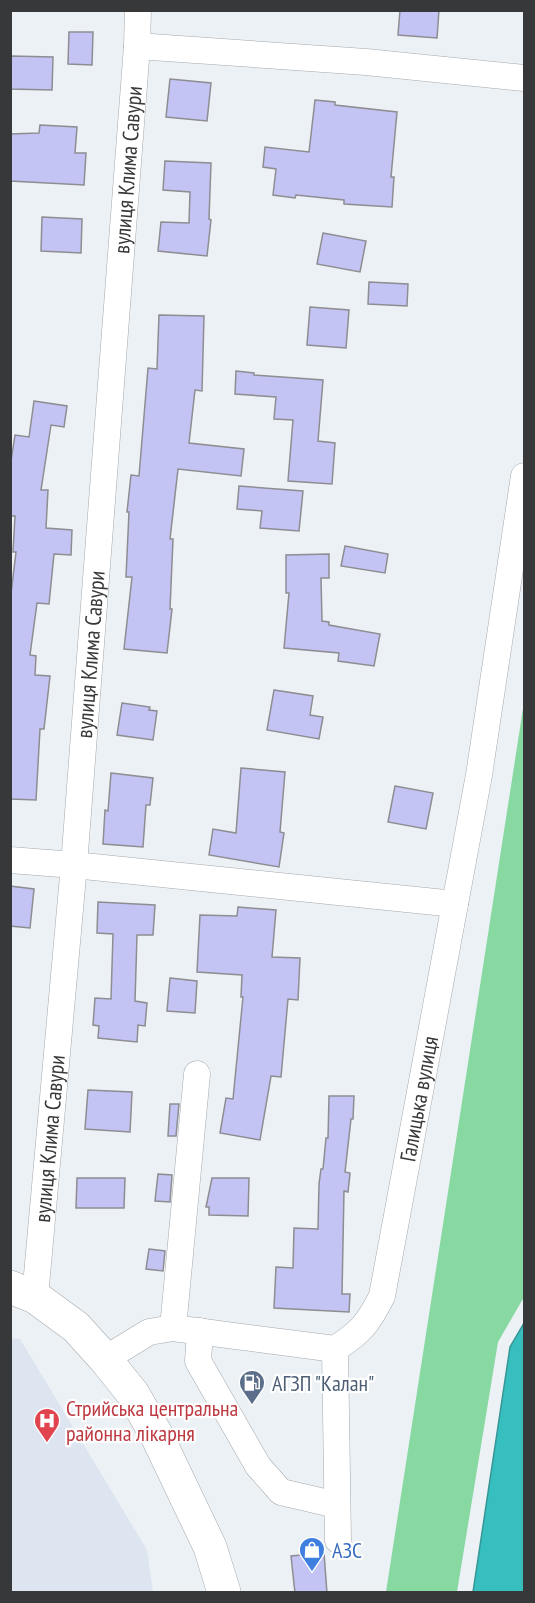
<svg xmlns="http://www.w3.org/2000/svg" width="535" height="1603" viewBox="0 0 535 1603" font-family="'PT Sans Narrow',sans-serif">
  <style>
    .built { fill: #dce5f0 }
    .forest { fill: #87d8a1 }
    .water { fill: #37bebe; stroke: #379696; stroke-width: 1.5 }
    .building { fill: #c4c4f4; stroke: #8d8d92; stroke-width: 1.5 }
    .lines { fill: none; stroke-linecap: round; stroke-linejoin: round }
    .minor-casing { stroke: #a5a9ad; stroke-width: 27 }
    .highway-casing { stroke: #a5a9ad; stroke-width: 34 }
    .minor { stroke: #fff; stroke-width: 26 }
    .highway { stroke: #fff; stroke-width: 33 }
    .labels { text-anchor: middle; stroke-width: 4.5; stroke-linejoin: round; paint-order: stroke }
    .street-label { font-size: 22px; fill: #37383a; stroke: #fff }
    .service-label { font-size: 22px; fill: #4e5e75; stroke: #fff; text-anchor: start }
    .health-label { font-size: 22px; fill: #be3a42; stroke: #fff; text-anchor: start }
    .shop-label { font-size: 22px; fill: #366cbe; stroke: #fff; text-anchor: start }
  </style>
  <rect width="100%" height="100%" fill="#ecf1f5"/>
  <path class="built" d="M11 1338 20 1339 147 1550 153 1592H11Z"/>
  <path class="forest" d="M524 702V1297L498 1342 457 1592H386Z"/>
  <path class="water" d="M524 1323V1592H473L510 1347Z"/>
  <g class="building">
    <path d="M400 10H439L437 38 398 35Z"/>
    <path d="M69 32H93L92 65 68 64Z"/>
    <path d="M11 56 53 57 52 90 10 89Z"/>
    <path d="M170 79 211 83 207 121 166 117Z"/>
    <path d="M315 100 335 102V105L397 112 391 177H394L392 207 344 204V200L296 195 295 198 273 195 276 169 263 167 265 147 309 152Z"/>
    <path d="M40 125 77 127 75 153H86L84 185 10 181V134L39 133Z"/>
    <path d="M165 161 211 163 209 219 211 220 207 256 158 251 161 222 189 223 190 192 163 190Z"/>
    <path d="M42 217 82 219 81 253 41 251Z"/>
    <path d="M323 233 366 241 360 272 317 264Z"/>
    <path d="M369 282 408 284 407 306 368 304Z"/>
    <path d="M310 307 349 310 346 348 307 345Z"/>
    <path d="M159 315 204 316 202 391 195 390 189 443 244 449 241 476 178 469 170 539H173L170 609H172L167 653 124 649 132 577H126L129 512H127L131 475 139 476 148 368 157 369Z"/>
    <path d="M236 371 254 373V375L323 380 318 441 335 443 332 484 288 481 293 420 274 419 276 397 235 394Z"/>
    <path d="M34 401 67 406 64 427 51 425 41 490H48L46 528 72 530 71 555 54 554 49 604 37 603 30 655 36 656 35 675 50 676 44 729H40L36 800 10 799V602L16 552H13L15 516H10L11 461 15 435 29 437Z"/>
    <path d="M239 486 303 491 299 531 260 528 262 511 237 509Z"/>
    <path d="M345 546 388 554 385 573 341 566Z"/>
    <path d="M329 554V578H321L322 621 329 622V625L380 634 374 666 338 661 339 653 284 648 289 593H286V555Z"/>
    <path d="M274 690 313 696 310 715 323 717 319 739 267 730Z"/>
    <path d="M122 703 150 707 149 710 157 711 153 740 117 735Z"/>
    <path d="M241 768 285 772 280 832 284 833 279 867 209 855 213 829 236 833Z"/>
    <path d="M111 773 153 778 150 805H146L143 847 103 844 105 810 108 811Z"/>
    <path d="M395 786 433 793 426 829 388 822Z"/>
    <path d="M10 886 34 889 30 928 10 926Z"/>
    <path d="M98 902 155 905 153 935H137L135 1001 147 1003 145 1026 138 1025 137 1042 98 1038 99 1026 93 1025 95 998 111 999 113 934 97 933Z"/>
    <path d="M238 907 276 910 272 957 300 958 298 1000 288 999 281 1077 271 1076 260 1140 220 1133 226 1098 233 1099 243 997H241L242 975 197 972 200 915 237 916Z"/>
    <path d="M170 978 197 981 195 1013 167 1011Z"/>
    <path d="M88 1090 132 1092 130 1132 85 1129Z"/>
    <path d="M329 1096H354L353 1119H351L345 1172 350 1173 348 1192 344 1191 342 1294H350L349 1312 274 1308 276 1267 293 1268 294 1228 318 1229 319 1184 321 1169H323L326 1138H328Z"/>
    <path d="M170 1104H179L176 1136H168Z"/>
    <path d="M158 1174 172 1175 170 1202 155 1201Z"/>
    <path d="M77 1178H125L124 1208H76Z"/>
    <path d="M212 1178H249L248 1216 209 1215V1207H206Z"/>
    <path d="M149 1249 165 1251 163 1271 146 1269Z"/>
    <path d="M324 1553 327 1593H295L291 1556Z"/>
  </g>
  <g class="lines">
    <defs>
      <g id="minor">
        <path d="M137 46 366 62 524 78"/>
        <path d="M10 860 74 865 455 904"/>
        <path id="s1" d="M35 1297 74 865 137 46 138 10"/>
        <path d="M173 1328 197 1074"/>
        <path d="M200 1331 198 1361 258 1466 281 1492 337 1505"/>
        <path d="M335 1349 338 1540"/>
        <path id="s2" d="M105 1359 149 1332 173 1328 335 1349C361 1332 368 1324 382 1296L479 775 524 476"/>
      </g>
      <path id="highway" d="M10 1287 35 1297 76 1327 105 1359 133 1394 156 1434 210 1547 224 1592"/>
    </defs>
    <use href="#minor" class="minor-casing"/>
    <use href="#highway" class="highway-casing"/>
    <use href="#minor" class="minor"/>
    <use href="#highway" class="highway"/>
  </g>
  <defs>
    <symbol id="fuel-pin" viewBox="-11 -11 22 30"><path d="M0 17L-7.5 6A9.5 9.5 0 1 1 7.5 6Z" fill="#5c6f8a" stroke="#fff"/><path d="M-5.5-6h7V0h2V4h1.3V-2.5L3-4.5l.8-.8L6-3V5H2.5V1h-1V6h-7ZM-4.2-4.7v3.2H.2V-4.7Z" fill="#fff"/></symbol>
    <symbol id="hospital-pin" viewBox="-11 -11 22 30"><path d="M0 17L-7.5 6A9.5 9.5 0 1 1 7.5 6Z" fill="#e0444e" stroke="#fff"/><path d="M-5-5h3v3.5h4V-5h3V5h-3V1.5h-4V5h-3Z" fill="#fff"/></symbol>
    <symbol id="shop-pin" viewBox="-11 -11 22 30"><path d="M0 17L-7.5 6A9.5 9.5 0 1 1 7.5 6Z" fill="#3f7fe0" stroke="#fff"/><path d="M-5-2.5h2.3a2.7 3.5 0 0 1 5.4 0H5L5.5 6h-11ZM-1.5-2.5h3a1.5 2.3 0 0 0-3 0Z" fill="#fff"/></symbol>
  </defs>
  <g fill-rule="evenodd">
    <use href="#fuel-pin" x="237" y="1368" width="30" height="40"/>
    <use href="#hospital-pin" x="32" y="1406" width="30" height="40"/>
    <use href="#shop-pin" x="297" y="1535" width="30" height="40"/>
  </g>
  <g class="labels">
    <g class="street-label">
      <text dy="8" stroke="none"><textPath href="#s1" startOffset="1131">вулиця Клима Савури</textPath></text>
      <text dy="8" stroke="none"><textPath href="#s1" startOffset="645">вулиця Клима Савури</textPath></text>
      <text dy="8" stroke="none"><textPath href="#s2" startOffset="512">Галицька вулиця</textPath></text>
      <text dy="8" stroke="none"><textPath href="#s1" startOffset="159">вулиця Клима Савури</textPath></text>
    </g>
    <g class="service-label">
      <text x="272" y="1391">АГЗП "Калан"</text>
    </g>
    <g class="health-label">
      <text x="66" y="1416">Стрийська центральна<tspan x="66" dy="25">районна лікарня</tspan></text>
    </g>
    <g class="shop-label">
      <text x="332" y="1558">АЗС</text>
    </g>
  </g>
  <rect width="535" height="1603" fill="none" stroke="#37383a" stroke-width="24"/>
</svg>
